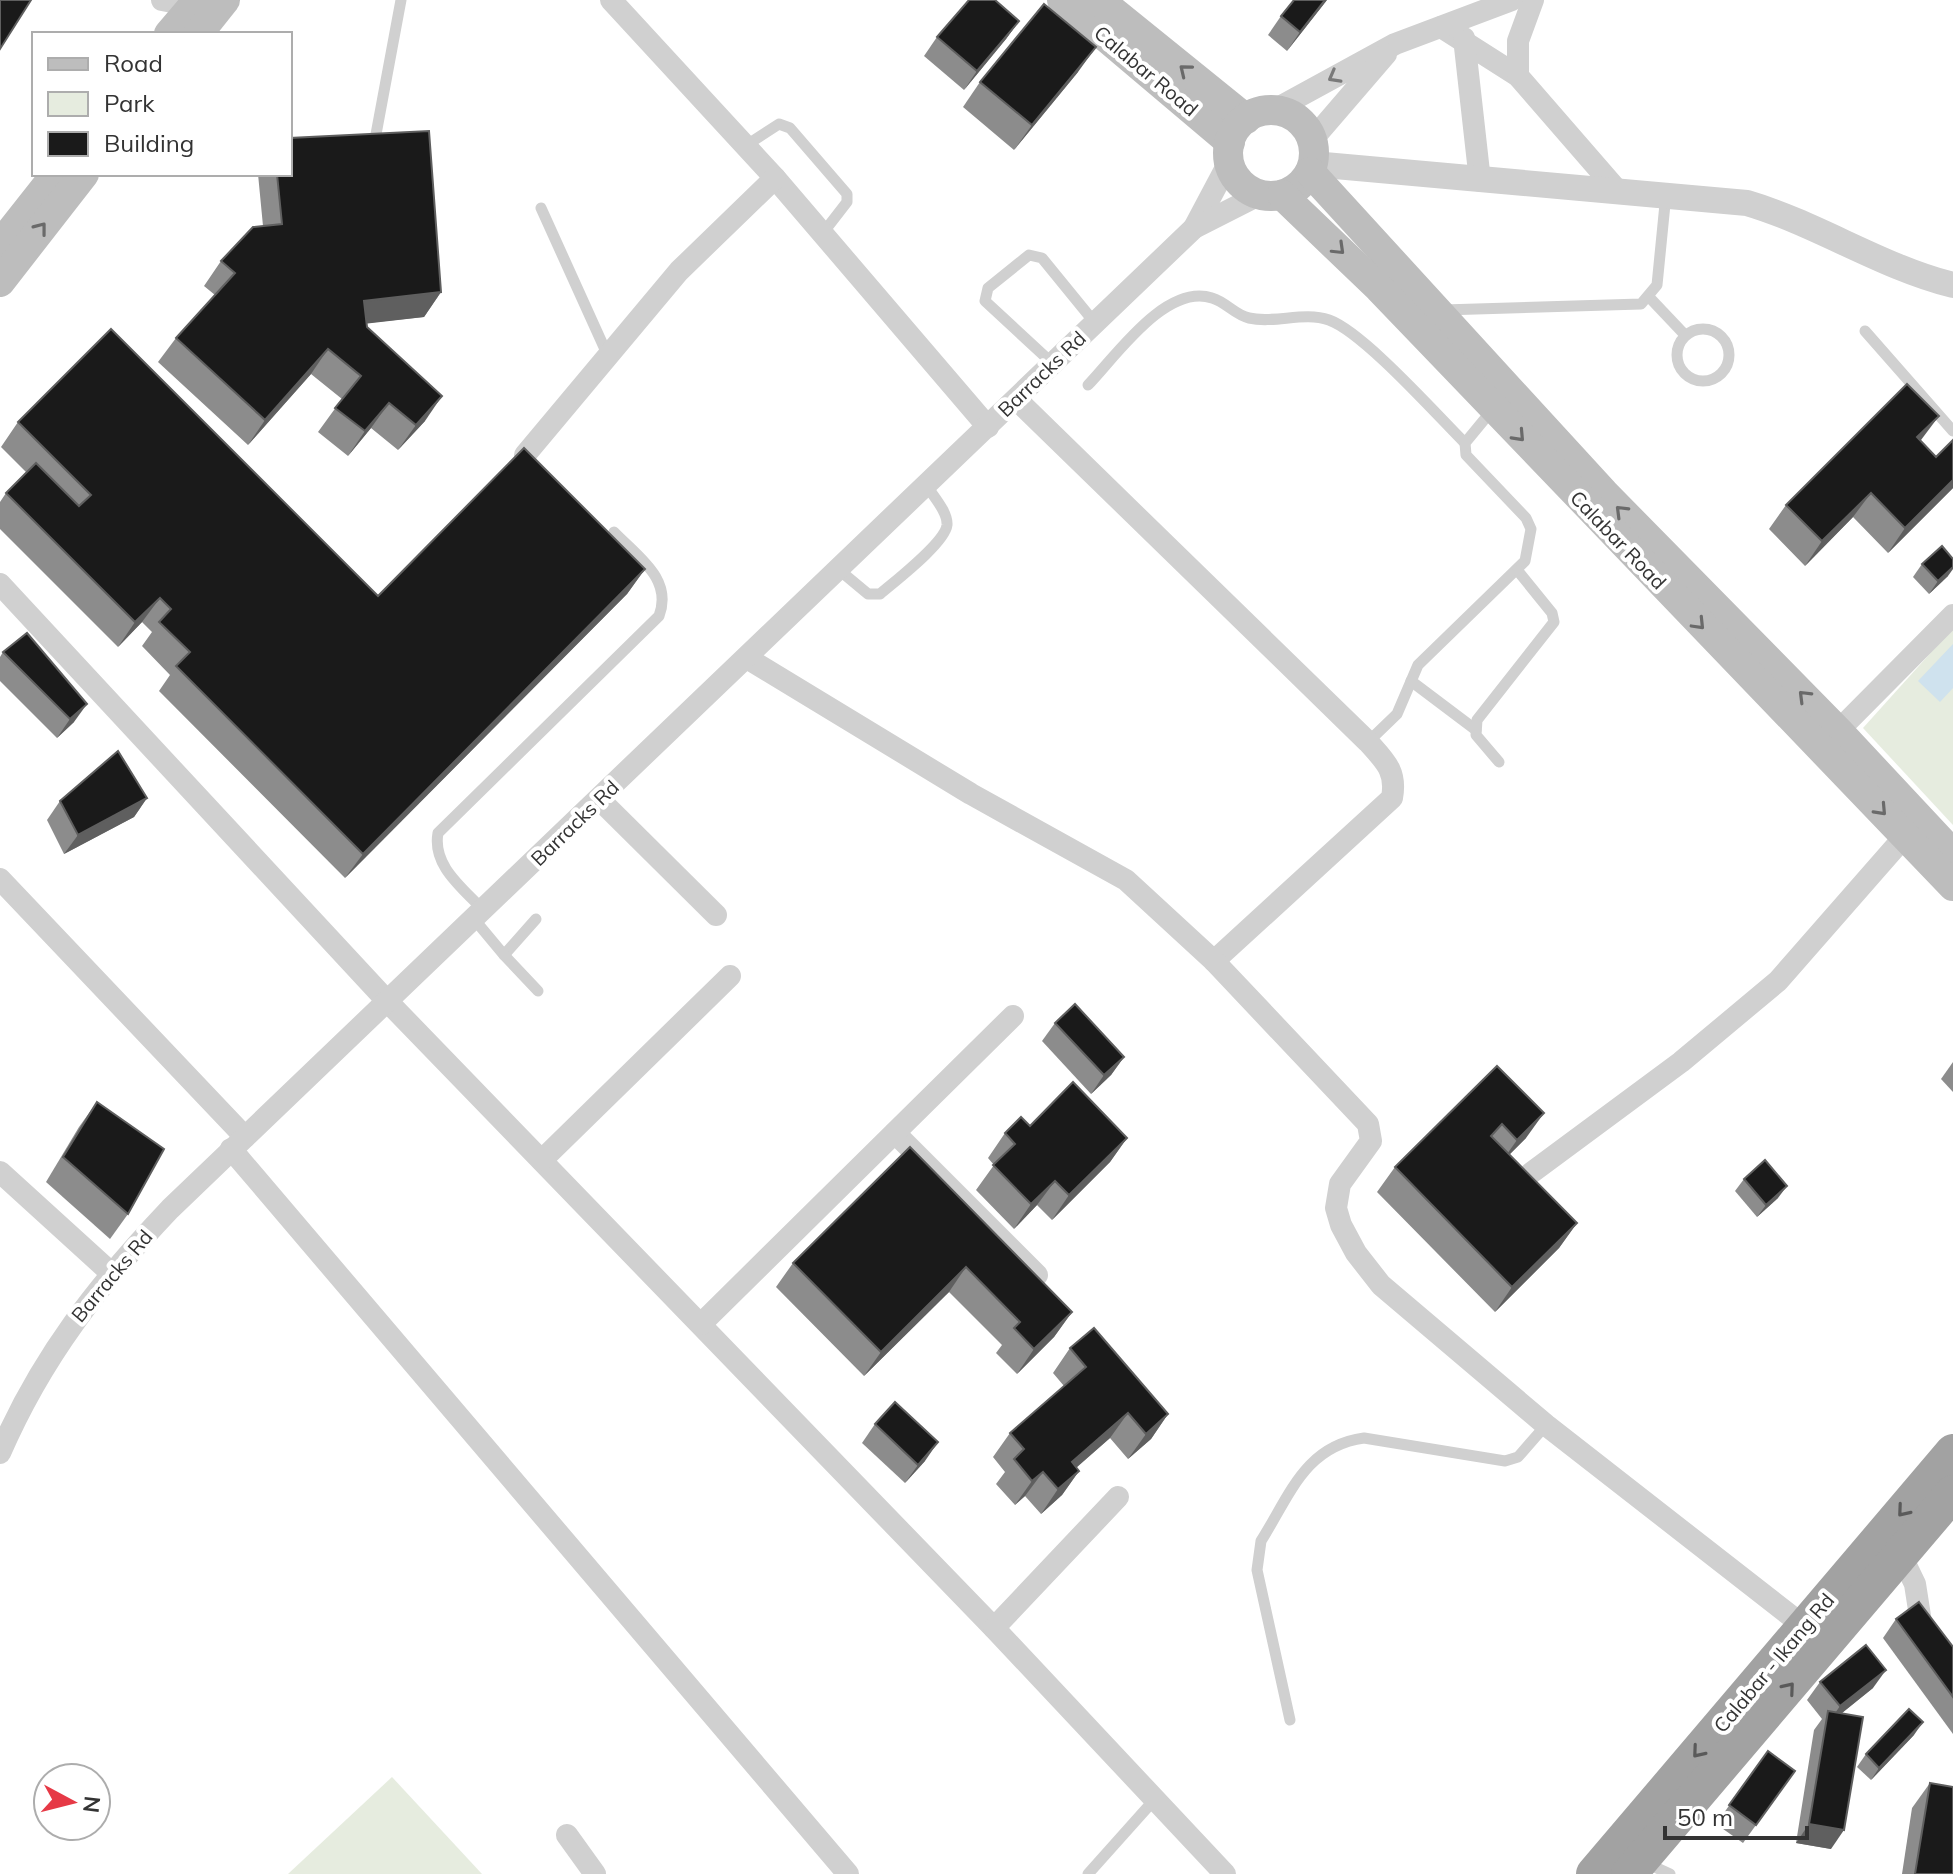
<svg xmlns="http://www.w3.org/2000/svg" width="1953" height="1874" viewBox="0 0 1953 1874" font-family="Mulish,sans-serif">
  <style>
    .green { fill: #e6ecdf }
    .water { fill: #cfe2ee }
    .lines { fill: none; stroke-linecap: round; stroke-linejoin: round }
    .service { stroke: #d0d0d0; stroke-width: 11 }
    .minor { stroke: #d0d0d0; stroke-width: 22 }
    .tertiary { stroke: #d0d0d0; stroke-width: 26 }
    .secondary { stroke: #bdbdbd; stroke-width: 30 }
    .trunk { stroke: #a2a2a2; stroke-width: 36 }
    .wall { fill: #8c8c8c }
    .shaded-wall { fill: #5f5f5f }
    .building { fill: #1a1a1a; stroke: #5f5f5f; stroke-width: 2 }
    .oneway { stroke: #6a6a6a }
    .oneway2 { stroke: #7a7a7a }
    .oneway3 { stroke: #5a5a5a }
    .labels { text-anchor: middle; stroke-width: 8; stroke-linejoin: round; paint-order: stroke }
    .street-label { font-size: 20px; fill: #333; stroke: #fff }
  </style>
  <rect width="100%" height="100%" fill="#fff"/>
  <g class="green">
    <path d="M1953 628V825L1863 728Z"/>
    <path d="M392 1777 482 1874H288Z"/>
  </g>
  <path class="water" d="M1953 644V688L1940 702 1918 681Z"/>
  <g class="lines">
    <g class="service">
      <path d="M374 145 401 0"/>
      <path d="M745 146 779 124 790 128 847 194V202L823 233"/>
      <path d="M541 208 608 356"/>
      <path d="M1649 297 1685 335"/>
      <path d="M1443 310 1641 304 1657 285 1666 194"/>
      <circle cx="1703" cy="355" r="26"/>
      <path d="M1865 331 1953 431"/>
      <path d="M1052 363 985 301 988 288 1029 255 1042 258 1095 323"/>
      <path d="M1088 385C1116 356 1166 283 1212 298 1226 302 1235 315 1249 318 1275 324 1304 311 1329 320 1363 332 1436 414 1465 443"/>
      <path d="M838 569 868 594H880C895 581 945 543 947 525 948 512 933 496 927 486"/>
      <path d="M1411 681 1476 730"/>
      <path d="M1368 742 1397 714 1418 665 1525 561 1531 529 1526 518 1466 455 1465 443 1493 409"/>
      <path d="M1499 762 1476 735 1477 720 1554 622 1552 613 1518 571"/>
      <path d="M483 910C463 888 432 866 438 833L659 616C673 579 638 557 614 532"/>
      <path d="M474 919 504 955 536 919"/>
      <path d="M504 955 538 991"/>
      <path d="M1290 1720 1257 1570 1261 1541C1290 1495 1305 1446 1364 1438L1505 1461 1518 1457 1546 1425"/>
      <path d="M1646 1863 1670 1874"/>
      <path d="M1088 1874 1155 1799"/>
    </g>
    <g class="minor">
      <path d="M162 0 193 6"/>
      <path d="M611 0 775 178 988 427"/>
      <path d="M1441 27 1518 76 1617 190"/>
      <path d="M1464 38 1480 181"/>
      <path d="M1518 76V41L1533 0"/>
      <path d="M1274 110 1395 44 1512 0"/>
      <path d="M1312 140 1386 54"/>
      <path d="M1194 228 1229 162"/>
      <path d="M1017 400 1368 742C1385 761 1397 771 1392 798L1214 961"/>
      <path d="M525 455 679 271 775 178"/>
      <path d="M0 584 388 1002 994 1628 1225 1874"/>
      <path d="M747 658 971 794 1126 880 1214 961 1368 1124 1371 1141 1340 1184 1336 1208 1341 1225 1356 1253 1381 1285 1546 1425 1805 1627"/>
      <path d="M1827 742 1953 615"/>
      <path d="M599 799 716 915"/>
      <path d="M0 879 245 1137"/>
      <path d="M895 1133 1037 1275"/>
      <path d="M231 1149 848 1874"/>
      <path d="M542 1160 730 976"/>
      <path d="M0 1172 110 1272"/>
      <path d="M1531 1173 1681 1062 1778 981 1905 836"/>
      <path d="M701 1324 1013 1016"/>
      <path d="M0 1453C42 1356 99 1284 170 1209L1194 228 1259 195"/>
      <path d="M1901 1555 1915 1584 1922 1629 1953 1668"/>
      <path d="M994 1628 1118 1497"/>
      <path d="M567 1835 595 1874"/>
    </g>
    <path class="tertiary" d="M1313 164 1747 203C1818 224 1881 267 1953 285"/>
    <g class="secondary">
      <path d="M1062 0 1230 142"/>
      <path d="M1099 0 1246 119"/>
      <path d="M169 34 198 0"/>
      <path d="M198 34 225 0"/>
      <circle cx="1271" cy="153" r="43"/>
      <path d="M1310 172 1604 493 1839 732 1953 854"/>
      <path d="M1282 195 1379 288 1953 886"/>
      <path d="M0 245 56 174"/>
      <path d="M0 282 84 174"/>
    </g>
    <g class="trunk">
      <path d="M1594 1874 1953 1452"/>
      <path d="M1629 1874 1953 1493"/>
    </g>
  </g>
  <g class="wall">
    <path d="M1327 0 1287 51 1268 35 1281 16Z"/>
    <path d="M1019 21 1006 39 964 90 924 56 937 37Z"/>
    <path d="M1078 72 1014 150 963 107 980 82Z"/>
    <path d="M258 174H290L441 292 424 317 367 323V327L425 421 398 450 371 428 348 456 318 432 342 399 311 374 248 445 158 362 176 338 215 295 204 286 221 261 263 226Z"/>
    <path d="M18 422 378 596 645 569 627 594 345 878 159 691 170 675 142 646 152 632 142 622 118 647 0 529V502L6 493 26 472 1 447Z"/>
    <path d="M1921 441 1953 488 1888 553 1853 517 1805 566 1769 529 1786 505Z"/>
    <path d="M1922 564 1948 576 1929 594 1913 577Z"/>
    <path d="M3 652 74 722 57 738 0 681V657Z"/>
    <path d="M147 798 134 817 64 854 47 820 60 801Z"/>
    <path d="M1055 1023 1124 1057 1111 1075 1091 1094 1042 1041Z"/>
    <path d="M1953 1062V1092L1941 1079Z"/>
    <path d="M1497 1066 1526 1138 1509 1155 1577 1223 1559 1248 1495 1312 1377 1192 1395 1167Z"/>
    <path d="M97 1102 128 1214 110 1239 46 1182 79 1127Z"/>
    <path d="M1030 1126 1127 1138 1110 1162 1052 1220 1037 1205 1014 1229 976 1190 994 1165 988 1158 1005 1133Z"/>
    <path d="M910 1147 1072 1312 1054 1337 1017 1374 996 1353 1002 1345 949 1292 864 1376 776 1287 793 1263Z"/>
    <path d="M1744 1179 1778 1198 1757 1217 1735 1191Z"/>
    <path d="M1070 1348 1168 1414 1151 1439 1128 1459 1110 1438 1076 1468 1079 1471 1062 1495 1041 1514 1025 1496 1015 1505 996 1484 1005 1472 993 1457 1010 1433 1064 1386 1053 1373Z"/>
    <path d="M875 1424 925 1461 905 1483 862 1443Z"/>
    <path d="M1896 1619 1953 1647V1734L1883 1638Z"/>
    <path d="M1820 1682 1873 1688 1842 1713 1831 1849 1796 1843 1814 1730 1822 1719 1807 1700Z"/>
    <path d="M1914 1735 1871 1780 1857 1767 1866 1754Z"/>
    <path d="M1768 1751 1795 1771 1743 1843 1716 1824Z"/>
    <path d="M1930 1783 1953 1874H1902L1912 1808Z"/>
  </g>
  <g class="shaded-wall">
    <path d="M1325 0H1327L1287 51 1300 32Z"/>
    <path d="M1019 21 1006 39 964 90 977 71Z"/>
    <path d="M1096 47 1078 72 1014 150 1032 125Z"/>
    <path d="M441 292 424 317 346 326 364 301Z"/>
    <path d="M328 349 311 374 248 445 265 420Z"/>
    <path d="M442 396 425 421 398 450 416 425Z"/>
    <path d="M389 403 371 428 348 456 365 431Z"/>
    <path d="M1939 416 1921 440 1899 462 1917 437Z"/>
    <path d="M1953 480V488L1888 553 1905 528Z"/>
    <path d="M1871 493 1853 517 1805 566 1822 541Z"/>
    <path d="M1953 567V569L1948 576 1929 594 1938 581Z"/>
    <path d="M645 569 627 594 345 878 363 854Z"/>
    <path d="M160 598 142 622 118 647 135 622Z"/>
    <path d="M87 704 74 722 57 738 70 719Z"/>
    <path d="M147 798 134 817 64 854 78 835Z"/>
    <path d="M1124 1057 1111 1075 1091 1094 1104 1075Z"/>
    <path d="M1544 1113 1526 1138 1500 1164 1517 1140Z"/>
    <path d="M1127 1138 1110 1162 1052 1220 1069 1195Z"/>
    <path d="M1055 1181 1037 1205 1014 1229 1031 1204Z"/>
    <path d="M1787 1186 1778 1198 1757 1217 1766 1205Z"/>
    <path d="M1577 1223 1559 1248 1495 1312 1512 1287Z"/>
    <path d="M966 1267 949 1292 864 1376 881 1352Z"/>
    <path d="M1072 1312 1054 1337 1017 1374 1034 1349Z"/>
    <path d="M1128 1413 1110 1438 1054 1487 1072 1462Z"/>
    <path d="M1168 1414 1151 1439 1128 1459 1146 1434Z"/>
    <path d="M938 1442 925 1461 905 1483 918 1465Z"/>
    <path d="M1079 1471 1062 1495 1041 1514 1058 1489Z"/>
    <path d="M1043 1472 1025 1496 1015 1505 1032 1481Z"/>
    <path d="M1886 1670 1873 1688 1827 1725 1840 1706Z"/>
    <path d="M1923 1722 1914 1735 1871 1780 1879 1768Z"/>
    <path d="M1809 1824 1844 1830 1831 1849 1796 1843Z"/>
  </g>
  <g class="building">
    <path d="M0 0H31L0 49Z"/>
    <path d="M969 0H995L1019 21 977 71 937 37Z"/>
    <path d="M1294 0H1325L1300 32 1281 16Z"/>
    <path d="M1044 4 1096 47 1032 125 980 82Z"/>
    <path d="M429 131 441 292 364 301 367 327 442 396 416 425 389 403 365 431 335 408 361 376 328 349 265 420 176 338 235 273 221 261 253 227 282 224 277 174H290V138Z"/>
    <path d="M111 329 378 596 524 448 645 569 363 854 176 666 190 652 159 622 171 609 160 598 135 622 6 493 36 463 79 506 91 495 18 422Z"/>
    <path d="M1907 384 1939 416 1917 437 1936 457 1953 440V480L1905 528 1871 493 1822 541 1786 505Z"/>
    <path d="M1942 546 1953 559V567L1938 581 1922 564Z"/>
    <path d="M27 633 87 704 70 719 3 652Z"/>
    <path d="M118 751 147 798 78 835 60 801Z"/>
    <path d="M1075 1004 1124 1057 1104 1075 1055 1023Z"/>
    <path d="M1497 1066 1544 1113 1517 1140 1502 1124 1491 1136 1577 1223 1512 1287 1395 1167Z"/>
    <path d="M1073 1082 1127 1138 1069 1195 1055 1181 1031 1204 993 1165 1015 1144 1005 1133 1021 1117 1030 1126Z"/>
    <path d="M97 1102 164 1149 128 1214 63 1157Z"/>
    <path d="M910 1147 1072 1312 1034 1349 1014 1328 1020 1322 966 1267 881 1352 793 1263Z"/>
    <path d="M1765 1160 1787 1186 1766 1205 1744 1179Z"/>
    <path d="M1094 1328 1168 1414 1146 1434 1128 1413 1072 1462 1079 1471 1058 1489 1043 1472 1032 1481 1014 1459 1024 1449 1010 1433 1086 1367 1070 1348Z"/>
    <path d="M895 1402 938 1442 918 1465 875 1424Z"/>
    <path d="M1919 1602 1953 1647V1697L1896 1619Z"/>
    <path d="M1866 1645 1886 1670 1840 1706 1820 1682Z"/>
    <path d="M1909 1709 1923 1722 1879 1768 1866 1754Z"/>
    <path d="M1828 1711 1863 1717 1844 1830 1809 1824Z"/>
    <path d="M1768 1751 1795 1771 1756 1825 1729 1805Z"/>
    <path d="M1930 1783 1953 1787V1874H1915Z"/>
  </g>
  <defs><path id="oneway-chevron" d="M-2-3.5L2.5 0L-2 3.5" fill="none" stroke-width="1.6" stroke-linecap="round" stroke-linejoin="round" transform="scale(2)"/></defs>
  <g class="oneway">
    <use href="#oneway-chevron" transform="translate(1185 70) rotate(-141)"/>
    <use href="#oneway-chevron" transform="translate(41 228) rotate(-52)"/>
    <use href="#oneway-chevron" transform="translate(1339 249) rotate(44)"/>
    <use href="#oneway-chevron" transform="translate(1519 436) rotate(47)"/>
    <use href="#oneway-chevron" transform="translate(1621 511) rotate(-135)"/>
    <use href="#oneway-chevron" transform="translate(1699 624) rotate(46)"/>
    <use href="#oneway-chevron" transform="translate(1804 696) rotate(-135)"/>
    <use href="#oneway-chevron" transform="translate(1881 810) rotate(47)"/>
  </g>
  <use class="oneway2" href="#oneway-chevron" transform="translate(1334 77) rotate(151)"/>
  <g class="oneway3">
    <use href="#oneway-chevron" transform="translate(1903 1511) rotate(130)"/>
    <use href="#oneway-chevron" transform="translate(1789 1688) rotate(-50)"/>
    <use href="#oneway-chevron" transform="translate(1698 1752) rotate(130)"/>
  </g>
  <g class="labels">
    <g class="street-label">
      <text transform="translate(1146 71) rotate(40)" y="7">Calabar Road</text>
      <text transform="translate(1042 374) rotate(-44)" y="7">Barracks Rd</text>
      <text transform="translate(1618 540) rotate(46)" y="7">Calabar Road</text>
      <text transform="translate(575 823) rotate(-44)" y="7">Barracks Rd</text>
      <text transform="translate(112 1276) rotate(-50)" y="7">Barracks Rd</text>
      <text transform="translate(1774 1663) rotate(-50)" y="7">Calabar - Ikang Rd</text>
    </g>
  </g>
  <rect x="32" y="32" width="260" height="144" fill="#ffffff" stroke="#adadad" stroke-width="2"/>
  <rect x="48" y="58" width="40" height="12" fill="#bdbdbd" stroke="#adadad" stroke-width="2"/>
  <text x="104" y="72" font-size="24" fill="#333333">Road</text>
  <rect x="48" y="92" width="40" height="24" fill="#e6ecdf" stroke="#adadad" stroke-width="2"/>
  <text x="104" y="112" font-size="24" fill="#333333">Park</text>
  <rect x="48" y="132" width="40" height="24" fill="#1a1a1a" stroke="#adadad" stroke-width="2"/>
  <text x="104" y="152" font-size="24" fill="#333333">Building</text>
  <g transform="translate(72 1802) rotate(97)"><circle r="38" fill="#ffffff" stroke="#adadad" stroke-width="2"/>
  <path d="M0-6L14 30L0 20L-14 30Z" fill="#e63946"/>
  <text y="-12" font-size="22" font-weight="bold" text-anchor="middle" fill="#333333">N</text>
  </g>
  <path d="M1665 1826v12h142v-12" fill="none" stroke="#333333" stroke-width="4"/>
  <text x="1677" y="1826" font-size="24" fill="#333333" stroke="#ffffff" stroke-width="6" paint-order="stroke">50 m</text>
</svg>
